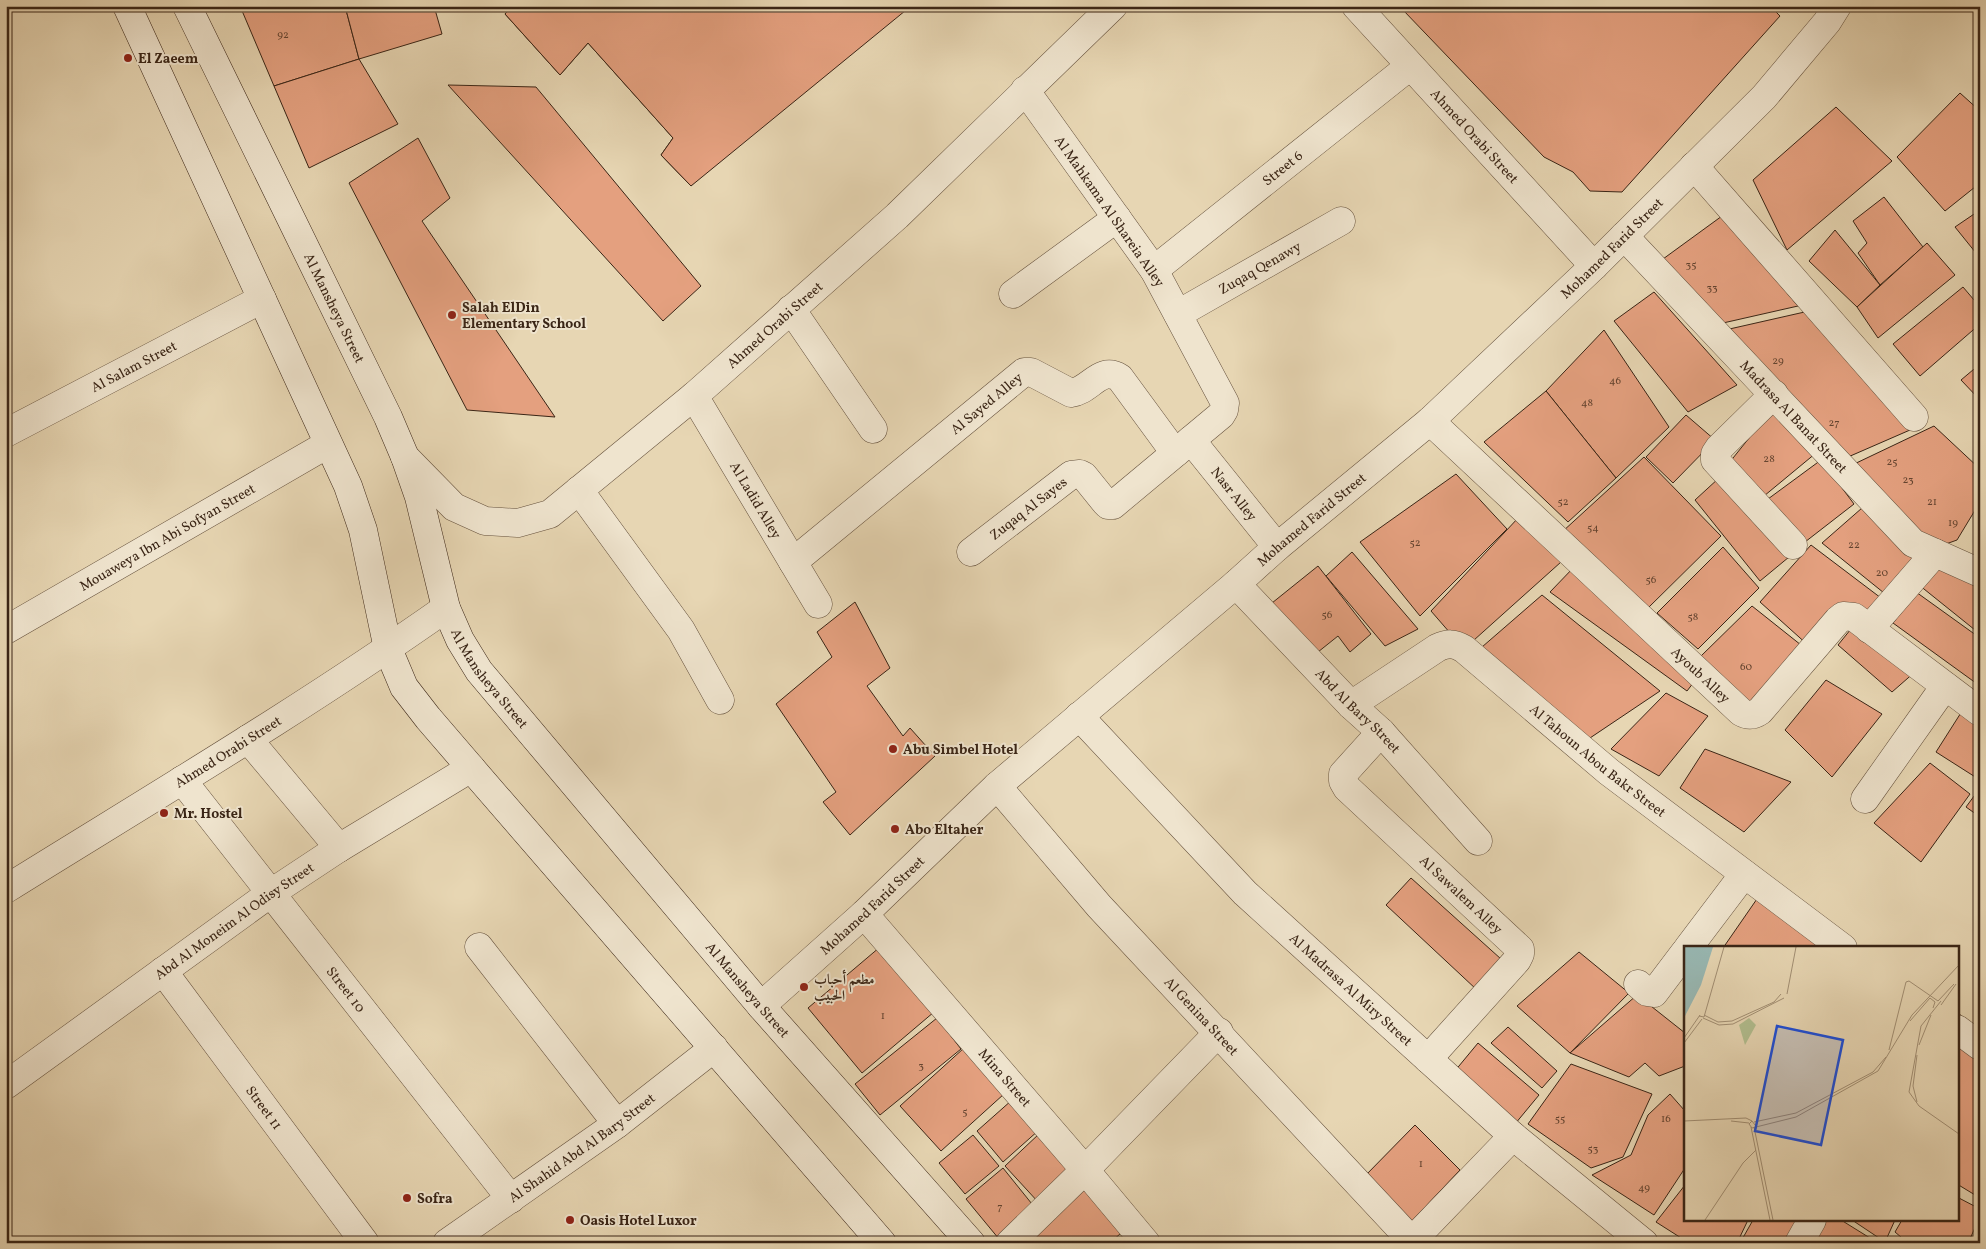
<svg xmlns="http://www.w3.org/2000/svg" width="1986" height="1249" viewBox="0 0 1986 1249" font-family="Vollkorn,Amiri,serif">
  <style>
    .building { fill: #e4a07f; stroke: #3a2516 }
    .lines { fill: none; stroke-linecap: round; stroke-linejoin: round }
    .minor-casing { stroke: #65513d; stroke-width: 29 }
    .secondary-casing { stroke: #3a2516; stroke-width: 29 }
    .minor { stroke: #efe4ce; stroke-width: 28 }
    .secondary { stroke: #efe4ce; stroke-width: 28 }
    .poi-dot { fill: #8f2418; stroke: #efe4ce; stroke-width: 2 }
    .labels { text-anchor: middle; stroke-width: 4; stroke-linejoin: round; paint-order: stroke }
    .number-label { font-size: 11px; fill: #644430 }
    .poi-label { font-size: 14px; font-weight: bold; fill: #3a2516; stroke: #efe4ce; text-anchor: start }
    .street-label { font-size: 14px; fill: #3a2516; stroke: #efe4ce }
    .inset-road { fill: none; stroke: #a28f74; stroke-width: 1 }
    .view { fill: #1d4ed8; fill-opacity: 0.15; stroke: #1d4ed8; stroke-width: 2.5 }
    .inset-edge { fill: none; stroke: #3a2516; stroke-width: 2.5 }
  </style>
  <rect width="100%" height="100%" fill="#e7d6b3"/>
  <filter id="stains"><feTurbulence type="fractalNoise" baseFrequency=".004" numOctaves="4"/><feColorMatrix values="0 0 0 0 .2 0 0 0 0 .09 0 0 0 0 .02 0 0 0 .5 -.17"/></filter>
  <radialGradient id="worn" r=".72"><stop offset=".6" stop-color="#630" stop-opacity="0"/><stop offset="1" stop-color="#630" stop-opacity=".3"/></radialGradient>
  <g class="building">
    <path d="M240 6H345L359 59 274 86Z"/>
    <path d="M345 6H434L442 34 359 59Z"/>
    <path d="M512 6H608L614 13 624 6 739 130 691 186 661 155 673 138 588 43 560 75 505 14Z"/>
    <path d="M512 6H911L691 186 661 155 673 138 588 43 560 75 505 14Z"/>
    <path d="M1403 6H1770L1780 16 1622 192 1590 191 1573 172 1544 157 1403 10Z"/>
    <path d="M359 59 398 124 309 168 274 86Z"/>
    <path d="M448 85 536 87 701 286 663 321Z"/>
    <path d="M1960 93 1980 111V183L1945 211 1897 157Z"/>
    <path d="M1836 107 1892 161 1787 250 1753 180Z"/>
    <path d="M418 138 450 198 422 221 555 417 467 410 349 183Z"/>
    <path d="M1884 197 1923 247 1880 285 1858 253 1867 243 1853 221Z"/>
    <path d="M1980 210V258L1955 227Z"/>
    <path d="M1722 216 1798 306 1723 323 1663 259Z"/>
    <path d="M1835 230 1880 285 1857 307 1809 261Z"/>
    <path d="M1927 243 1955 275 1878 338 1857 307Z"/>
    <path d="M1963 287 1980 307V324L1920 376 1893 344Z"/>
    <path d="M1654 292 1737 385 1688 412 1614 321Z"/>
    <path d="M1809 311 1910 430 1848 457 1725 330Z"/>
    <path d="M1604 330 1669 427 1616 478 1546 391Z"/>
    <path d="M1980 364V400L1961 380Z"/>
    <path d="M1546 391 1616 478 1568 522 1484 442Z"/>
    <path d="M1774 407 1816 453 1764 496 1729 463Z"/>
    <path d="M1686 415 1715 440 1673 483 1646 457Z"/>
    <path d="M1934 426 1980 469V502L1957 540 1932 549 1850 466Z"/>
    <path d="M1644 457 1721 536 1648 608 1562 532Z"/>
    <path d="M1821 460 1854 504 1805 542 1768 499Z"/>
    <path d="M1456 474 1507 529 1420 616 1360 542Z"/>
    <path d="M1719 478 1789 557 1760 581 1695 500Z"/>
    <path d="M1862 508 1919 563 1889 597 1822 543Z"/>
    <path d="M1519 517 1561 562 1464 649 1431 611Z"/>
    <path d="M1811 545 1881 598 1862 615 1809 646 1760 602Z"/>
    <path d="M1723 547 1759 588 1698 649 1657 613Z"/>
    <path d="M1352 552 1418 629 1385 646 1326 576Z"/>
    <path d="M1576 565 1697 678 1687 691 1550 592Z"/>
    <path d="M1318 566 1371 634 1350 652 1338 636 1313 656 1272 603Z"/>
    <path d="M1934 567 1980 587V634L1919 585Z"/>
    <path d="M1916 592 1980 638V686L1893 623Z"/>
    <path d="M1542 595 1660 691 1587 740 1482 647Z"/>
    <path d="M855 602 890 668 867 686 903 736 910 728 935 756 850 835 823 802 836 792 776 704 832 657 817 632Z"/>
    <path d="M1752 606 1801 645 1751 707 1701 656Z"/>
    <path d="M1855 624 1916 671 1892 692 1838 645Z"/>
    <path d="M1826 680 1882 714 1832 777 1785 730Z"/>
    <path d="M1666 693 1708 716 1659 776 1611 749Z"/>
    <path d="M1964 708 1980 720V780L1936 752Z"/>
    <path d="M1705 749 1791 782 1744 832 1680 788Z"/>
    <path d="M1930 763 1970 794 1921 862 1874 823Z"/>
    <path d="M1980 788V817L1966 807Z"/>
    <path d="M1411 878 1501 959 1477 990 1386 905Z"/>
    <path d="M1759 896 1818 942 1813 948H1723Z"/>
    <path d="M880 947 934 1012 862 1073 808 1008Z"/>
    <path d="M1579 952 1629 993 1570 1053 1517 1006Z"/>
    <path d="M1637 995 1685 1033V1066L1659 1076 1645 1063 1629 1077 1570 1053Z"/>
    <path d="M1957 1012 1973 1026 1980 1024V1198L1957 1184Z"/>
    <path d="M937 1018 961 1049 880 1115 855 1084Z"/>
    <path d="M1508 1027 1557 1071 1542 1088 1491 1043Z"/>
    <path d="M1478 1043 1539 1095 1515 1124 1454 1072Z"/>
    <path d="M964 1048 1004 1094 941 1151 900 1106Z"/>
    <path d="M1571 1064 1652 1094 1623 1157 1591 1168 1528 1124Z"/>
    <path d="M1670 1094 1685 1111V1168L1654 1215 1592 1175 1631 1155 1648 1115Z"/>
    <path d="M1012 1100 1039 1130 1003 1162 977 1131Z"/>
    <path d="M1415 1125 1460 1170 1409 1224 1363 1178Z"/>
    <path d="M1040 1133 1074 1171 1039 1203 1005 1166Z"/>
    <path d="M973 1135 999 1166 965 1194 939 1163Z"/>
    <path d="M1003 1168 1036 1209 999 1239 966 1199Z"/>
    <path d="M1685 1185V1220H1748L1737 1243H1689L1656 1222Z"/>
    <path d="M1082 1188 1121 1233 1110 1243H1019Z"/>
    <path d="M1957 1197 1980 1209V1217L1968 1243H1908L1895 1232 1902 1220H1957Z"/>
    <path d="M1753 1220H1804L1791 1243H1740Z"/>
    <path d="M1826 1220H1841L1878 1243H1809Z"/>
    <path d="M1852 1220H1895L1885 1242Z"/>
  </g>
  <g class="lines">
    <defs>
      <g id="minor">
        <path id="s1" d="M1356 6 1594 266"/>
        <path d="M1694 166 1914 417"/>
        <path id="s2" d="M1624 236 1913 543 1980 573"/>
        <path id="s3" d="M1154 270 1410 66"/>
        <path d="M1013 294 1117 218"/>
        <path d="M791 309 873 429"/>
        <path id="s4" d="M1178 314 1341 221"/>
        <path d="M1774 394 1719 448 1715 454V460L1793 545"/>
        <path id="s5" d="M694 396 818 604"/>
        <path id="s6" d="M1430 421 1741 712C1748 716 1753 716 1760 711L1838 620 1843 616 1854 617 1980 712"/>
        <path id="s7" d="M6 433 262 299"/>
        <path id="s8" d="M1191 440 1277 547"/>
        <path id="s9" d="M405 457 454 507 485 521 518 523 550 514 694 396 897 216 1113 6"/>
        <path d="M579 490 681 630 720 700"/>
        <path id="s10" d="M971 552 1071 475 1080 474 1084 476 1105 502 1108 505H1113L1221 415 1224 410 1225 403 1154 270 1025 90"/>
        <path id="s11" d="M793 562 1024 372H1031L1071 393C1090 391 1100 365 1120 378L1175 453"/>
        <path id="s12" d="M1236 584 1351 705 1381 732 1478 841"/>
        <path d="M1869 629 1935 553"/>
        <path id="s13" d="M6 630 328 444"/>
        <path id="s14" d="M1351 705 1437 648C1448 643 1454 643 1464 649L1609 772 1843 948"/>
        <path id="s15" d="M1079 716 1245 893 1513 1136 1644 1243"/>
        <path id="s16" d="M1381 732 1343 774V781L1347 788 1520 949V954L1517 960 1428 1059"/>
        <path d="M248 739 339 848"/>
        <path id="s17" d="M182 780 511 1199"/>
        <path id="s18" d="M997 786 1099 906 1412 1241"/>
        <path d="M1865 799 1945 686"/>
        <path id="s19" d="M6 889C154 797 304 708 446 608"/>
        <path id="s20" d="M864 914 1085 1170 1146 1243"/>
        <path d="M479 947 617 1124"/>
        <path d="M1688 948 1744 874"/>
        <path id="s21" d="M163 971 365 1243"/>
        <path d="M1638 984 1647 992 1654 993 1685 952"/>
        <path id="s22" d="M761 1006 864 914 997 786 1236 584 1277 547 1430 421 1594 266 1764 97 1827 22 1837 6"/>
        <path d="M1957 1029 1980 1046"/>
        <path id="s23" d="M6 1085 271 893 339 848 471 768"/>
        <path id="s24" d="M447 1243 617 1124 714 1048"/>
        <path d="M1010 1243 1085 1170 1219 1032"/>
        <path d="M1410 1243 1513 1136"/>
        <path d="M1799 1243 1812 1220"/>
      </g>
      <g id="secondary">
        <path d="M127 6 348 486 363 530 388 649 404 687 428 718 471 768 882 1243"/>
        <path id="s25" d="M187 6 388 417 405 457 419 497 446 608 460 640 479 671 761 1006 971 1243"/>
      </g>
    </defs>
    <use href="#minor" class="minor-casing"/>
    <use href="#secondary" class="secondary-casing"/>
    <use href="#minor" class="minor"/>
    <use href="#secondary" class="secondary"/>
  </g>
  <g class="poi-dot">
    <circle cx="128" cy="58" r="5"/>
    <circle cx="452" cy="315" r="5"/>
    <circle cx="893" cy="749" r="5"/>
    <circle cx="164" cy="813" r="5"/>
    <circle cx="895" cy="829" r="5"/>
    <circle cx="804" cy="987" r="5"/>
    <circle cx="407" cy="1198" r="5"/>
    <circle cx="570" cy="1220" r="5"/>
  </g>
  <g class="labels">
    <g class="number-label">
      <text x="283" y="38">92</text>
      <text x="1691" y="268">35</text>
      <text x="1712" y="291">33</text>
      <text x="1778" y="364">29</text>
      <text x="1615" y="384">46</text>
      <text x="1587" y="406">48</text>
      <text x="1834" y="426">27</text>
      <text x="1769" y="462">28</text>
      <text x="1892" y="465">25</text>
      <text x="1908" y="483">23</text>
      <text x="1563" y="505">52</text>
      <text x="1932" y="505">21</text>
      <text x="1953" y="526">19</text>
      <text x="1593" y="531">54</text>
      <text x="1415" y="546">52</text>
      <text x="1854" y="548">22</text>
      <text x="1882" y="576">20</text>
      <text x="1651" y="583">56</text>
      <text x="1327" y="618">56</text>
      <text x="1693" y="620">58</text>
      <text x="1746" y="670">60</text>
      <text x="883" y="1019">1</text>
      <text x="921" y="1069">3</text>
      <text x="965" y="1115">5</text>
      <text x="1560" y="1122">55</text>
      <text x="1666" y="1122">16</text>
      <text x="1593" y="1152">53</text>
      <text x="1421" y="1167">1</text>
      <text x="1644" y="1191">49</text>
      <text x="1000" y="1210">7</text>
    </g>
    <g class="poi-label">
      <text x="138" y="63">El Zaeem</text>
      <text x="462" y="312">Salah ElDin<tspan x="462" dy="16">Elementary School</tspan></text>
      <text x="903" y="754">Abu Simbel Hotel</text>
      <text x="174" y="818">Mr. Hostel</text>
      <text x="905" y="834">Abo Eltaher</text>
      <text x="814" y="984">مطعم أحباب<tspan x="814" dy="16">الحبيب</tspan></text>
      <text x="417" y="1203">Sofra</text>
      <text x="580" y="1225">Oasis Hotel Luxor</text>
    </g>
    <g class="street-label">
      <text dy="5" stroke="none"><textPath href="#s1" startOffset="176">Ahmed Orabi Street</textPath></text>
      <text dy="5" stroke="none"><textPath href="#s3" startOffset="164">Street 6</textPath></text>
      <text transform="translate(1110 211) rotate(55)" y="5">Al Mahkama Al Shareia Alley</text>
      <text dy="5" stroke="none"><textPath href="#s22" startOffset="1140">Mohamed Farid Street</textPath></text>
      <text dy="5" stroke="none"><textPath href="#s4" startOffset="94">Zuqaq Qenawy</textPath></text>
      <text dy="5" stroke="none"><textPath href="#s25" startOffset="336">Al Mansheya Street</textPath></text>
      <text dy="5" stroke="none"><textPath href="#s9" startOffset="464">Ahmed Orabi Street</textPath></text>
      <text dy="5" stroke="none"><textPath href="#s7" startOffset="144">Al Salam Street</textPath></text>
      <text dy="5" stroke="none"><textPath href="#s11" startOffset="250">Al Sayed Alley</textPath></text>
      <text dy="5" stroke="none"><textPath href="#s2" startOffset="248">Madrasa Al Banat Street</textPath></text>
      <text dy="5" stroke="none"><textPath href="#s8" startOffset="69">Nasr Alley</textPath></text>
      <text dy="5" stroke="none"><textPath href="#s5" startOffset="121">Al Ladid Alley</textPath></text>
      <text dy="5" stroke="none"><textPath href="#s10" startOffset="72">Zuqaq Al Sayes</textPath></text>
      <text dy="5" stroke="none"><textPath href="#s22" startOffset="735">Mohamed Farid Street</textPath></text>
      <text dy="5" stroke="none"><textPath href="#s13" startOffset="186">Mouaweya Ibn Abi Sofyan Street</textPath></text>
      <text dy="5" stroke="none"><textPath href="#s6" startOffset="371">Ayoub Alley</textPath></text>
      <text dy="5" stroke="none"><textPath href="#s25" startOffset="741">Al Mansheya Street</textPath></text>
      <text dy="5" stroke="none"><textPath href="#s12" startOffset="176">Abd Al Bary Street</textPath></text>
      <text dy="5" stroke="none"><textPath href="#s19" startOffset="261">Ahmed Orabi Street</textPath></text>
      <text dy="5" stroke="none"><textPath href="#s14" startOffset="306">Al Tahoun Abou Bakr Street</textPath></text>
      <text dy="5" stroke="none"><textPath href="#s16" startOffset="228">Al Sawalem Alley</textPath></text>
      <text dy="5" stroke="none"><textPath href="#s22" startOffset="150">Mohamed Farid Street</textPath></text>
      <text dy="5" stroke="none"><textPath href="#s23" startOffset="281">Abd Al Moneim Al Odisy Street</textPath></text>
      <text dy="5" stroke="none"><textPath href="#s17" startOffset="266">Street 10</textPath></text>
      <text dy="5" stroke="none"><textPath href="#s25" startOffset="1146">Al Mansheya Street</textPath></text>
      <text dy="5" stroke="none"><textPath href="#s15" startOffset="386">Al Madrasa Al Miry Street</textPath></text>
      <text dy="5" stroke="none"><textPath href="#s18" startOffset="308">Al Genina Street</textPath></text>
      <text dy="5" stroke="none"><textPath href="#s20" startOffset="216">Mina Street</textPath></text>
      <text dy="5" stroke="none"><textPath href="#s21" startOffset="170">Street 11</textPath></text>
      <text dy="5" stroke="none"><textPath href="#s24" startOffset="165">Al Shahid Abd Al Bary Street</textPath></text>
    </g>
  </g>
  <g transform="translate(1684 946)">
    <rect width="275" height="275" fill="#e7d6b3"/>
    <path d="M65 72 72 79 61 99 55 79Z" fill="#b2be8f"/>
    <path d="M0 1H29L17 39 0 72Z" fill="#98b8b3"/>
    <path class="inset-road" d="M103 48 112 1M257 55 237 80 225 146 235 160 275 188M257 59 272 38M20 69 34 76 48 75 90 56 97 48M15 70 20 71 40 1M19 72 35 79 49 78 100 52M226 75 246 52 251 56 249 62M0 92 16 69M0 97 18 73M235 99 247 69M205 104 222 36 225 35 254 55 270 38M233 109 229 140 233 156M0 175 62 172 68 175M47 175 65 177M70 176 112 167 189 126 202 111M71 179 68 175 65 178 68 182 112 171 194 125 228 69 275 19M67 181 86 274M70 181 89 274M21 274 59 217 72 204"/>
    <path class="view" d="M93 80 159 94 137 199 71 185Z"/>
    <rect width="275" height="275" class="inset-edge"/>
  </g>
  <rect width="1986" height="1249" fill="none" stroke="#e7d6b3" stroke-width="25"/>
  <rect x="8" y="8" width="1971" height="1234" fill="none" stroke="#3a2516" stroke-width="2.5"/>
  <rect x="12" y="12" width="1961" height="1224" fill="none" stroke="#3a2516"/>
  <rect width="100%" height="100%" filter="url(#stains)"/>
  <rect width="100%" height="100%" fill="url(#worn)"/>
</svg>
